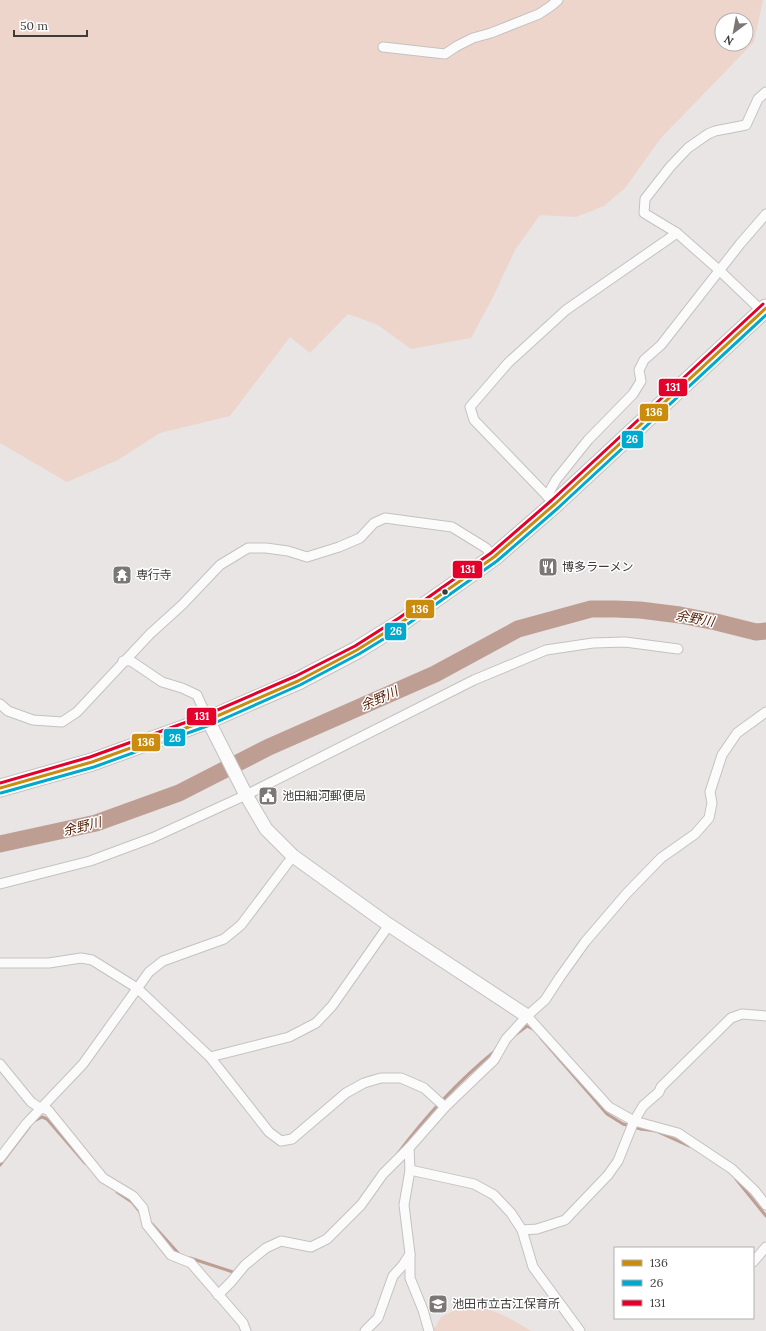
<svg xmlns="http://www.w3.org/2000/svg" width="766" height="1331" viewBox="0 0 766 1331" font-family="Lora,'Noto Sans JP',serif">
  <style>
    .green { fill: #edd5cc; fill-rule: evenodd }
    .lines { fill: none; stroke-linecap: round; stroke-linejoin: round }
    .stream { stroke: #be9e93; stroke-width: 3 }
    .river { stroke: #be9e93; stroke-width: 17 }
    .street-casing { stroke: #c4c2c1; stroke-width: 11 }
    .secondary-casing { stroke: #c4c2c1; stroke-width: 15 }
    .highway-casing { stroke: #c4c2c1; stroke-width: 19 }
    .street { stroke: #fcfbfb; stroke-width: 9 }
    .secondary { stroke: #fcfbfb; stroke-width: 13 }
    .highway { stroke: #fcfbfb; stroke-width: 17 }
    .bus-1-casing { stroke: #fff; stroke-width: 6 }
    .bus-2-casing { stroke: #fff; stroke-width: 6 }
    .bus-3-casing { stroke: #fff; stroke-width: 6 }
    .bus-1 { stroke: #c98c0f; stroke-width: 3 }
    .bus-2 { stroke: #00a9ce; stroke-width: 3 }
    .bus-3 { stroke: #e4002b; stroke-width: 3 }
    .bus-dot { fill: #3e3c3b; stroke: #fff; stroke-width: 1.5 }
    .labels { text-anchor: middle; stroke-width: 3; stroke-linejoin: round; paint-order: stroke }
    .poi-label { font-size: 12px; fill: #3e3c3b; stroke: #fff; text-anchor: start }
    .water-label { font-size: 13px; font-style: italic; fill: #521b02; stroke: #fff }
    .line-badge { stroke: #fff; stroke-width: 1.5 }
    .badge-label { font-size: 11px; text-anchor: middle; font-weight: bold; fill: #fff }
  </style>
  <rect width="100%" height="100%" fill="#e8e5e4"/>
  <g class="green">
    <path d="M0 0H763L754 42 661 138 625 188 604 206 576 217 540 215 515 250 493 297 471 338 411 349 378 325 348 314 310 353 290 337 230 416 160 433 118 460 67 482 0 443ZM722 20H746V44H722Z"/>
    <path d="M468 1304C491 1308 511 1318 531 1331H433L441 1317Z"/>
  </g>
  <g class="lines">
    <g class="stream">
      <path d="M515 1035 527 1026 533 1029"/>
      <path d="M541 1038 607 1114 623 1124 641 1129V1125"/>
      <path d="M34 1121 42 1117 47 1119 85 1163"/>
      <path d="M641 1129 656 1131 689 1146"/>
      <path d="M396 1156C425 1117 457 1082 495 1051"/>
      <path d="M0 1165 29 1127"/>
      <path d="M736 1179 766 1216"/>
      <path d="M117 1192 132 1202 141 1213"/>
      <path d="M152 1224 179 1254 181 1255"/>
      <path d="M190 1258 236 1273"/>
    </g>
    <path class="river" d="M0 844 96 823 179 793 269 747 435 674 518 629 591 609H615L640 610 680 615 716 622 756 632 766 631"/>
    <defs>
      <g id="street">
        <path d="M383 47 445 54 457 46 473 38 491 33 539 14 551 6 558 0"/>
        <path d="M764 313 720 271 677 233 644 213 645 199 670 167 688 148 708 134 715 131 746 125 758 99 766 92"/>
        <path d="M547 496 556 480 588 440 633 394 641 381 639 370 644 360 661 345 740 244 766 214"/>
        <path d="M555 504 474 420 470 407 508 363 566 310 677 233"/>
        <path d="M123 661H131L162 682 182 688 197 695 208 720"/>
        <path d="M0 704 8 711 33 720 62 722 77 712 150 634 182 605 220 565 248 548H266L288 551 307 557 339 547 360 538 374 523 385 518 452 527 486 548 494 557"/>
        <path d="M0 884 90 861 152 838 246 795 474 680 546 650 593 643 625 642 678 649"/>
        <path d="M0 963H49L81 958 92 960 137 988 210 1057 269 1132 281 1141 292 1139 346 1093 364 1083 381 1078H401L424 1088 445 1107"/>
        <path d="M527 1016 609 1107 634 1121 678 1133 732 1169 755 1191 766 1205"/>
        <path d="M210 1057 289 1037 316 1023 332 1006 389 925"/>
        <path d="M0 1064 31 1102 40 1108 48 1110 103 1178 133 1196 143 1208 147 1225 171 1255 191 1263 243 1323 246 1331"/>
        <path d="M0 1158 26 1124 83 1064 149 972 163 961 224 939 241 925 293 856"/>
        <path d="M410 1170 474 1184 494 1195 511 1213 522 1230 533 1267 580 1331"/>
        <path d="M522 1230 537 1229 565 1220 608 1175 618 1161 634 1121 643 1106 659 1092 661 1087 731 1018 742 1014 766 1016"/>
        <path d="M410 1254V1278L423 1310 429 1331"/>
        <path d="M753 1262 766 1247"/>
        <path d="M218 1295 231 1282 245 1265 266 1248 281 1241 311 1247 327 1239 361 1205 383 1174 409 1148 445 1107 494 1060 506 1039 527 1016 545 1000 560 977 585 942 627 893 661 858 695 834 709 818 712 803 710 792 722 755 737 733 766 712"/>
        <path d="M365 1331 378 1318 393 1276 403 1265 410 1254 404 1205 410 1170 409 1148"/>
      </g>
      <path id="secondary" d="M208 720 246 795 266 829 293 856 389 925 527 1016"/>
      <path id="highway" d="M0 788 92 762 208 720 298 681 357 650 402 622 494 557 555 504 766 308"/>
    </defs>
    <use href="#street" class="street-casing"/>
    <use href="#secondary" class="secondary-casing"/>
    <use href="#highway" class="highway-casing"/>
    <use href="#street" class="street"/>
    <use href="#secondary" class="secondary"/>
    <use href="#highway" class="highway"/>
    <defs>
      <path id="bus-1" d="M0 788 92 762 208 720 298 681 357 650 402 622 494 557 555 504 766 308"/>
      <path id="bus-2" d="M1 793 94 767 210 725 300 685 359 654 405 626 497 561 558 508 766 315"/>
      <path id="bus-3" d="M0 783 90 757 206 715 296 676 355 646 399 618 491 553 552 500 763 304"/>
    </defs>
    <use href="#bus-1" class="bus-1-casing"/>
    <use href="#bus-2" class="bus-2-casing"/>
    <use href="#bus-3" class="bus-3-casing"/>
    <use href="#bus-1" class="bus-1"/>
    <use href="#bus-2" class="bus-2"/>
    <use href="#bus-3" class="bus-3"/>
  </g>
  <defs>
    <symbol id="restaurant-square" viewBox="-11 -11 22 22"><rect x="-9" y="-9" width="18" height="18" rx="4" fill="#7a7776" stroke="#fff"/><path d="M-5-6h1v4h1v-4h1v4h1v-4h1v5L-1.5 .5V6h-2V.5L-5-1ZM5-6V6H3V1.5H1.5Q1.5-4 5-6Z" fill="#fff"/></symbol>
    <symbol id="temple-square" viewBox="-11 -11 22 22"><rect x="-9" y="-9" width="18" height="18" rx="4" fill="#7a7776" stroke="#fff"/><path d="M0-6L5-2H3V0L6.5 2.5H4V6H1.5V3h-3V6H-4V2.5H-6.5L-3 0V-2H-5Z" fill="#fff"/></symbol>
    <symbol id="civic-square" viewBox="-11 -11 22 22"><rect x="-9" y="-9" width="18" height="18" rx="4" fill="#7a7776" stroke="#fff"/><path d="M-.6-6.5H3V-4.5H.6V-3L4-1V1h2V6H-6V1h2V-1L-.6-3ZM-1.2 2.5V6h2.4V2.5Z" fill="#fff"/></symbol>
    <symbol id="school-square" viewBox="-11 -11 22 22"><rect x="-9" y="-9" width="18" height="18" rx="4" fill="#7a7776" stroke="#fff"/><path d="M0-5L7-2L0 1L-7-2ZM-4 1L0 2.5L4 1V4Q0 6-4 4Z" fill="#fff"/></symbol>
  </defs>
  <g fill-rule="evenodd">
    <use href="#restaurant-square" x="537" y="556" width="22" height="22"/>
    <use href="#temple-square" x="111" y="564" width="22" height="22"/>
    <use href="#civic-square" x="257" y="785" width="22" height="22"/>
    <use href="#school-square" x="427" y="1293" width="22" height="22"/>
  </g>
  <circle class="bus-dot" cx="445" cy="592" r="3.5"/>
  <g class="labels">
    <g class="poi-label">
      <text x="562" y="571">博多ラーメン</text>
      <text x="136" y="579">専行寺</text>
      <text x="282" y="800">池田細河郵便局</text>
      <text x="452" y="1308">池田市立古江保育所</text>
    </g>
    <g class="water-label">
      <text transform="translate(695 618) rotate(10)" y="5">余野川</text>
      <text transform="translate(379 698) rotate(-24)" y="5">余野川</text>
      <text transform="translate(82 826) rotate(-14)" y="5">余野川</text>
    </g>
  </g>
  <g class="line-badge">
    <rect x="658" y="378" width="30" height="19" rx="4" fill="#e4002b"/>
    <rect x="639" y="403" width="30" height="19" rx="4" fill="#c98c0f"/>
    <rect x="621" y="430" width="23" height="19" rx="4" fill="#00a9ce"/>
    <rect x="452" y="560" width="31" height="19" rx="4" fill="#e4002b"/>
    <rect x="405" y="599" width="30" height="20" rx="4" fill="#c98c0f"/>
    <rect x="384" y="622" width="23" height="19" rx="4" fill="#00a9ce"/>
    <rect x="186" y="707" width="31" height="19" rx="4" fill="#e4002b"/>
    <rect x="163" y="728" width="23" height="19" rx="4" fill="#00a9ce"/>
    <rect x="131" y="733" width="30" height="19" rx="4" fill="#c98c0f"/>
  </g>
  <g class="badge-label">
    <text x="673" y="391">131</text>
    <text x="654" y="416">136</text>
    <text x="632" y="443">26</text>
    <text x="468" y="573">131</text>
    <text x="420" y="613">136</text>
    <text x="396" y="635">26</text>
    <text x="202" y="720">131</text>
    <text x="175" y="742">26</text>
    <text x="146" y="746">136</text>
  </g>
  <rect x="614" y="1247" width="140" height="72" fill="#ffffff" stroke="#b2b1b1"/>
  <rect x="622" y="1260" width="20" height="6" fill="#c98c0f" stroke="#b2b1b1"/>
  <text x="650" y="1267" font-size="12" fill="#3e3c3b">136</text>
  <rect x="622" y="1280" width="20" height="6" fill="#00a9ce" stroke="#b2b1b1"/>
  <text x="650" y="1287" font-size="12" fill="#3e3c3b">26</text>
  <rect x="622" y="1300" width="20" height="6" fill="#e4002b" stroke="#b2b1b1"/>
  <text x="650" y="1307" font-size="12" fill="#3e3c3b">131</text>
  <g transform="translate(734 32) rotate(212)"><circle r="19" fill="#ffffff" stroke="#b2b1b1"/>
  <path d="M0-3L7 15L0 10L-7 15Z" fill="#7a7776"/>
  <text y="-6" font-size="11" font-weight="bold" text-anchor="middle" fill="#3e3c3b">N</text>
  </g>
  <path d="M14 30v6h73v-6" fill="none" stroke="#3e3c3b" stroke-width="2"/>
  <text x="20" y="30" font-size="12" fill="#3e3c3b" stroke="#ffffff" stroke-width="3" paint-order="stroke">50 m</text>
</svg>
